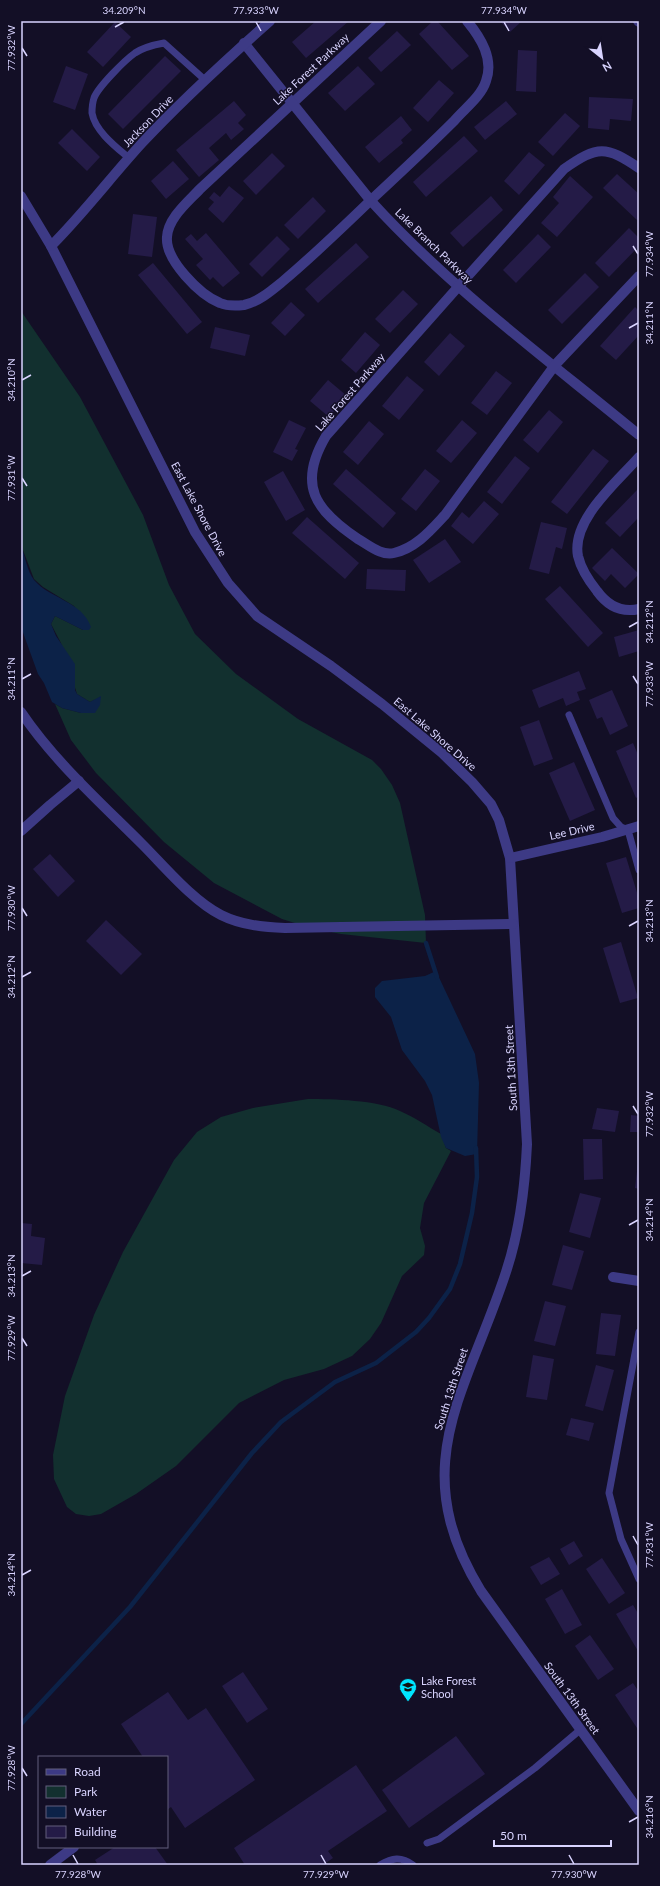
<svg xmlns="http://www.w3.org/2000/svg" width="660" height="1886" viewBox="0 0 660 1886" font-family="Lato,sans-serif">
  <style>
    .green { fill: #12302f }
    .water { fill: #0c2248 }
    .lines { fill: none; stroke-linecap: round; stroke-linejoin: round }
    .stream { stroke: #0c2248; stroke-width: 4.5 }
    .building { fill: #241b47 }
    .service { stroke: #3d3a85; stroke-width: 7 }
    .minor { stroke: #3d3a85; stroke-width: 10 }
    .ticks { fill: none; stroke: #d9d4ff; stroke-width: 1.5 }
    .labels { text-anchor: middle; stroke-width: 3; stroke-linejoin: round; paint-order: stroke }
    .street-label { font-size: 11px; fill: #d9d4ff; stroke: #130f26 }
    .poi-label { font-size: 11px; fill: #d9d4ff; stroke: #130f26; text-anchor: start }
    .neatline { fill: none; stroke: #d9d4ff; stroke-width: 1.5 }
    .ticks-label { font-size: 10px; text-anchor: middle; fill: #d9d4ff }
  </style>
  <rect width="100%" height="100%" fill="#130f26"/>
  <g class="green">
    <path d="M21 311 80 397 143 515 169 585 195 634 236 674 298 719 372 760 381 769 392 785 400 803 425 915 426 943 341 934 311 928 282 919 214 883 164 842 96 773 71 740 55 704 62 708 81 713 101 697 90 702 77 694 61 643 51 624 55 616 83 630H89L74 606 43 587 34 579 21 545Z"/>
    <path d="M308 1099C333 1099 377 1100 400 1111 414 1117 427 1126 441 1134L446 1148 451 1151 424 1203 420 1228 425 1246 424 1255 402 1276 381 1323 370 1339 352 1356 324 1369 284 1380 239 1403 176 1466 136 1494 101 1514 89 1516 76 1514 67 1507 54 1479 53 1455 65 1396 94 1315 123 1252 174 1160 197 1132 221 1117 253 1108Z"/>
  </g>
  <g class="water">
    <path d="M21 545C25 556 27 571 34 580 50 599 82 601 91 627L89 630H83L55 616 51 624 56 636 75 664V690L77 694 90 702 101 696 100 705 95 713H81L62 708 52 702 44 683 38 674 21 627Z"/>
    <path d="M436 971 475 1054 479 1083 477 1154 465 1156 446 1148 441 1137 432 1095 425 1081 402 1050 391 1017 375 997V988L382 981 425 976Z"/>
  </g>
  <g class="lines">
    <g class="stream">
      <path d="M426 943 437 977"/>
      <path d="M21 1724 130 1607 252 1453 281 1422 335 1382 376 1363 416 1332 429 1318 450 1289 460 1264 472 1213 477 1177 476 1148"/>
    </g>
  </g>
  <g class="building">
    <path d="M316 21H349L306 58 292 42Z"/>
    <path d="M433 21H437L469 56 452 70 419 34Z"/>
    <path d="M500 21H522L510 32Z"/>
    <path d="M115 22 131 37 103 67 87 52Z"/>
    <path d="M397 31 411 45 381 72 368 58Z"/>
    <path d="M518 50 537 51 536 92 516 91Z"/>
    <path d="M165 56 181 71 123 129 108 114Z"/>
    <path d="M66 66 88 74 75 110 53 102Z"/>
    <path d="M358 66 375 84 345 111 328 93Z"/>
    <path d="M439 80 454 93 428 122 413 108Z"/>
    <path d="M589 97 633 99 631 121 610 119 609 130 588 128Z"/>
    <path d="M234 101 246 115 238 123 244 129 231 140 226 133 209 148 219 160 199 177 176 150Z"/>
    <path d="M506 101 517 114 485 140 474 127Z"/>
    <path d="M565 113 580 126 553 156 538 142Z"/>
    <path d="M401 116 412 130 401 140 403 143 379 163 365 147Z"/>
    <path d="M72 129 100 157 87 171 58 143Z"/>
    <path d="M464 136 478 151 426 197 413 182Z"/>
    <path d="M529 152 545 165 519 195 504 181Z"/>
    <path d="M272 153 285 166 256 195 243 181Z"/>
    <path d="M173 161 189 179 166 199 151 181Z"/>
    <path d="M617 174 639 194V218L637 220 603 188Z"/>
    <path d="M570 176 593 197 557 237 541 223 559 203 553 197Z"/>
    <path d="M229 186 244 198 223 223 208 209 214 202 209 198 214 192 220 197Z"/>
    <path d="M491 196 503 210 463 247 450 233Z"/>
    <path d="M313 197 326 211 298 239 284 225Z"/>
    <path d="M133 214 157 217 152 257 128 254Z"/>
    <path d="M629 228 639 238V246L609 277 595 263Z"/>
    <path d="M206 233 240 273 223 287 213 277 210 280 196 265 203 259 185 239 191 234 197 241Z"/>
    <path d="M538 234 551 247 516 283 503 270Z"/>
    <path d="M277 236 290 249 262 277 249 264Z"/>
    <path d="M356 243 369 257 318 303 305 289Z"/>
    <path d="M153 263 202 322 187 334 138 275Z"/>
    <path d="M585 273 599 287 562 324 548 310Z"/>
    <path d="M403 290 418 304 390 333 375 319Z"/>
    <path d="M291 302 305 315 285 336 271 323Z"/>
    <path d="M635 307 639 311V335L616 360 600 346Z"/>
    <path d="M215 327 250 335 245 356 210 348Z"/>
    <path d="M365 332 380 345 356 373 341 360Z"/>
    <path d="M450 333 465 346 439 376 424 362Z"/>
    <path d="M496 371 512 383 487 415 471 403Z"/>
    <path d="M407 376 424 390 399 420 382 406Z"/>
    <path d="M328 380 347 396 329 417 310 401Z"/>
    <path d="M549 410 563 422 538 453 523 440Z"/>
    <path d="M289 420 306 428 295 449 298 450 292 461 273 452Z"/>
    <path d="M462 420 477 433 451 463 436 451Z"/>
    <path d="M369 421 384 434 358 465 343 452Z"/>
    <path d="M593 449 609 461 567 514 551 502Z"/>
    <path d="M515 456 530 468 502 504 487 492Z"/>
    <path d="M346 469 396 513 383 528 333 484Z"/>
    <path d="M425 469 440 481 416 511 401 499Z"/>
    <path d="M283 471 305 510 286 521 264 482Z"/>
    <path d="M639 488V517L620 537 605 523Z"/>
    <path d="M484 501 499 514 473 544 451 526 462 512 469 518Z"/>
    <path d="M307 517 359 563 345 579 292 533Z"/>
    <path d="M541 522 567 528 562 549 556 547 549 574 529 569Z"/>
    <path d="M445 539 461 562 429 583 413 560Z"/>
    <path d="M612 548 639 574 625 588 611 574 605 581 592 568Z"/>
    <path d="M367 569 406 570 405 591 366 589Z"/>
    <path d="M560 586 603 633 588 647 545 599Z"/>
    <path d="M639 630V651L619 657 614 637Z"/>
    <path d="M579 671 586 689 577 692 580 700 566 706 563 698 539 708 532 690Z"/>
    <path d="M612 690 628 726 610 735 602 717 597 719 589 700Z"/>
    <path d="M539 720 553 759 534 766 520 727Z"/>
    <path d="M633 743 639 757V796L636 798 616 751Z"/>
    <path d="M574 762 595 810 570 821 549 773Z"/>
    <path d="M50 854 75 881 58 897 33 869Z"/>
    <path d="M626 857 639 899V908L622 913 606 863Z"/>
    <path d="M106 920 142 954 121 975 86 941Z"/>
    <path d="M621 942 638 998 620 1003 603 948Z"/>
    <path d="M597 1108 619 1111 615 1132 592 1129Z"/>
    <path d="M631 1115 639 1116V1132H630Z"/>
    <path d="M583 1139H602L603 1179 584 1180Z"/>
    <path d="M638 1163H639V1189L635 1188Z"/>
    <path d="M580 1193 601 1198 590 1238 569 1232Z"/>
    <path d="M21 1223 32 1224 31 1236 45 1238 42 1265 21 1263Z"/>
    <path d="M563 1245 584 1251 572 1290 552 1285Z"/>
    <path d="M545 1301 566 1306 555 1346 534 1341Z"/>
    <path d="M601 1313 621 1315 615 1356 596 1354Z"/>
    <path d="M533 1355 554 1359 547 1400 526 1397Z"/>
    <path d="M596 1365 614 1370 603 1411 585 1406Z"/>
    <path d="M571 1418 594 1423 589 1441 566 1435Z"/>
    <path d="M574 1541 583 1556 569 1565 560 1549Z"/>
    <path d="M549 1557 560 1574 541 1585 530 1567Z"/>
    <path d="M602 1558 625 1593 609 1604 586 1569Z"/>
    <path d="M562 1589 582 1625 565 1634 545 1599Z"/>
    <path d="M633 1605 639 1615V1650L638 1651 616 1614Z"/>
    <path d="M590 1635 614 1669 598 1680 575 1646Z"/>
    <path d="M243 1672 268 1709 247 1723 222 1686Z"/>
    <path d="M633 1683 639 1692V1731L615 1695Z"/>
    <path d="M168 1692 188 1720 206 1708 255 1780 185 1828 171 1807 167 1810V1757H143L121 1724Z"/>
    <path d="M456 1736 485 1774 409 1828 382 1790Z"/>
    <path d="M356 1765 387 1811 328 1851 333 1858 323 1865H245L234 1848Z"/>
    <path d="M115 1847H155L168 1865H98L95 1860Z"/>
  </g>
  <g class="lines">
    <g class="service">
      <path d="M129 158C116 147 95 131 92 113 92 110 93 101 94 98 98 87 125 60 135 53 144 47 153 45 164 43L205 80"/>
      <path d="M569 715 613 818 621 827 628 830 639 870"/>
      <path d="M639 1332 609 1493 621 1539 639 1579"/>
      <path d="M427 1843 439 1839 535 1768 580 1730"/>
      <path d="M380 1865C392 1858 401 1856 413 1865"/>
    </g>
    <g class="minor">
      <path d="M381 21 200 189C188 202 168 218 167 237 165 260 200 295 220 303 227 306 236 306 244 305 258 302 271 291 282 282 313 256 342 228 371 200 399 174 427 148 454 121 464 109 481 97 486 81 494 59 481 38 467 21"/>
      <path d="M638 21 639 22"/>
      <path d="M244 43 371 201C451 289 547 359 639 435"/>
      <path d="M639 168C606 146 598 145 564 169L458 287 326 436C297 485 315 510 358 539 369 545 381 556 394 553 416 548 431 530 445 515L555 365 639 276"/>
      <path d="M21 196 51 246 195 532 228 583 257 616 331 666 382 704 442 753 472 782 491 804 499 820 510 858 527 1144C525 1188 520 1230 506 1272 467 1392 404 1466 481 1591L639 1811"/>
      <path d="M51 246C83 214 111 177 142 143 182 100 226 60 270 21"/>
      <path d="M639 457C617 482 571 520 578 556 581 569 589 581 597 591 607 605 621 613 639 609"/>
      <path d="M21 712C54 761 100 802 142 844 164 866 193 901 221 915 241 925 263 927 285 928L513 924"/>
      <path d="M21 831 50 805 79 781"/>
      <path d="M510 858 602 837 639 826"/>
      <path d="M613 1277 639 1281"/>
      <path d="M50 1865 74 1847"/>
    </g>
  </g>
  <path class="ticks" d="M256 22 261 31M504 22 509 31M115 27 124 22M22 48 27 56M633 246 638 254M629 328 638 323M22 380 31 375M22 478 27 486M629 627 638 622M633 676 638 684M22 679 31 674M22 908 27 916M629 926 638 921M22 977 31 972M633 1106 638 1114M629 1225 638 1220M22 1276 31 1271M22 1338 27 1346M633 1536 638 1545M22 1575 31 1570M22 1768 27 1776M629 1822 638 1817M73 1855 78 1864M321 1855 326 1864M569 1855 574 1864"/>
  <defs>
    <symbol id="school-pin" viewBox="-11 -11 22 30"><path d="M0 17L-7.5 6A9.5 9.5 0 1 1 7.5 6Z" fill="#00e5ff" stroke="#130f26"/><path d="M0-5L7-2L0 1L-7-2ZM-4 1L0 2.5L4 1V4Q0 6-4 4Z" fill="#111"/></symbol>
  </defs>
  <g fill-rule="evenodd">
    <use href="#school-pin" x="398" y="1677" width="20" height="27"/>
  </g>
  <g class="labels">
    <g class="street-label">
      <text transform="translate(311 69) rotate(-43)" y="4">Lake Forest Parkway</text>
      <text transform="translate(148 121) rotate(-46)" y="4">Jackson Drive</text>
      <text transform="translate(434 246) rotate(44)" y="4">Lake Branch Parkway</text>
      <text transform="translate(350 392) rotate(-49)" y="4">Lake Forest Parkway</text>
      <text transform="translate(199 509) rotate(62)" y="4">East Lake Shore Drive</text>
      <text transform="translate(435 734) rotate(41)" y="4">East Lake Shore Drive</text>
      <text transform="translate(572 831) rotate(-13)" y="4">Lee Drive</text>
      <text transform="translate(511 1068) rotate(-93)" y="4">South 13th Street</text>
      <text transform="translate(451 1389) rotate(-72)" y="4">South 13th Street</text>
      <text transform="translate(572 1698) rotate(54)" y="4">South 13th Street</text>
    </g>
    <g class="poi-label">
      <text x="421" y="1685">Lake Forest<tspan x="421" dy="13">School</tspan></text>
    </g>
  </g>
  <rect width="660" height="1886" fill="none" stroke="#130f26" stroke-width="44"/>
  <rect x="38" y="1756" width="130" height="92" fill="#130f26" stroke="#625e7d"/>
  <rect x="46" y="1769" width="20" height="6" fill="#3d3a85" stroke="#625e7d"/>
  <text x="74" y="1776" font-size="12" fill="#d9d4ff">Road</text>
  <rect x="46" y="1786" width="20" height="12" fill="#12302f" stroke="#625e7d"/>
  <text x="74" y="1796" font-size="12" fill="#d9d4ff">Park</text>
  <rect x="46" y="1806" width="20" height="12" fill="#0c2248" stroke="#625e7d"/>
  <text x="74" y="1816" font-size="12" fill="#d9d4ff">Water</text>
  <rect x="46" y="1826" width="20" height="12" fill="#241b47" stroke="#625e7d"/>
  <text x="74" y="1836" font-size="12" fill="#d9d4ff">Building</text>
  <g transform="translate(602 58) rotate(150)" stroke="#130f26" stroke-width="3" paint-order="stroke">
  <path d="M0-3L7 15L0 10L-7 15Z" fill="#d9d4ff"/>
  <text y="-6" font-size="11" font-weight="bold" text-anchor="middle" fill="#d9d4ff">N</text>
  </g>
  <path d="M494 1840v6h117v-6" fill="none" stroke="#d9d4ff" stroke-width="2"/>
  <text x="500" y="1840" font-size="12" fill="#d9d4ff" stroke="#130f26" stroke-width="3" paint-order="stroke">50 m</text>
  <rect x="22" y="22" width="616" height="1842" class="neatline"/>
  <g class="ticks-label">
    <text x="124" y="14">34.209°N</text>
    <text x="256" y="14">77.933°W</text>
    <text x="504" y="14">77.934°W</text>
    <text transform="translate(11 48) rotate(-90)" y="4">77.932°W</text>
    <text transform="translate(649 254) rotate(-90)" y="4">77.934°W</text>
    <text transform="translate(649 323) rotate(-90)" y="4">34.211°N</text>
    <text transform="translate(11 380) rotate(-90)" y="4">34.210°N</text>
    <text transform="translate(11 478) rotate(-90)" y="4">77.931°W</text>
    <text transform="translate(649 622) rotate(-90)" y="4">34.212°N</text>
    <text transform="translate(11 679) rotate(-90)" y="4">34.211°N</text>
    <text transform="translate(649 684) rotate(-90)" y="4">77.933°W</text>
    <text transform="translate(11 908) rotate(-90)" y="4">77.930°W</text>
    <text transform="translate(649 921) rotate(-90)" y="4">34.213°N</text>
    <text transform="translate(11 977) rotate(-90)" y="4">34.212°N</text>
    <text transform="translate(649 1114) rotate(-90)" y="4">77.932°W</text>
    <text transform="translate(649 1220) rotate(-90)" y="4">34.214°N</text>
    <text transform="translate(11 1276) rotate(-90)" y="4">34.213°N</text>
    <text transform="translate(11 1338) rotate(-90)" y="4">77.929°W</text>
    <text transform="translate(649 1545) rotate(-90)" y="4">77.931°W</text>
    <text transform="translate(11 1575) rotate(-90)" y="4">34.214°N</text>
    <text transform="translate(11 1768) rotate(-90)" y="4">77.928°W</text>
    <text transform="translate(649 1817) rotate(-90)" y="4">34.216°N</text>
    <text x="78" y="1878">77.928°W</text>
    <text x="326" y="1878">77.929°W</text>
    <text x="574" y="1878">77.930°W</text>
  </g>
</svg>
